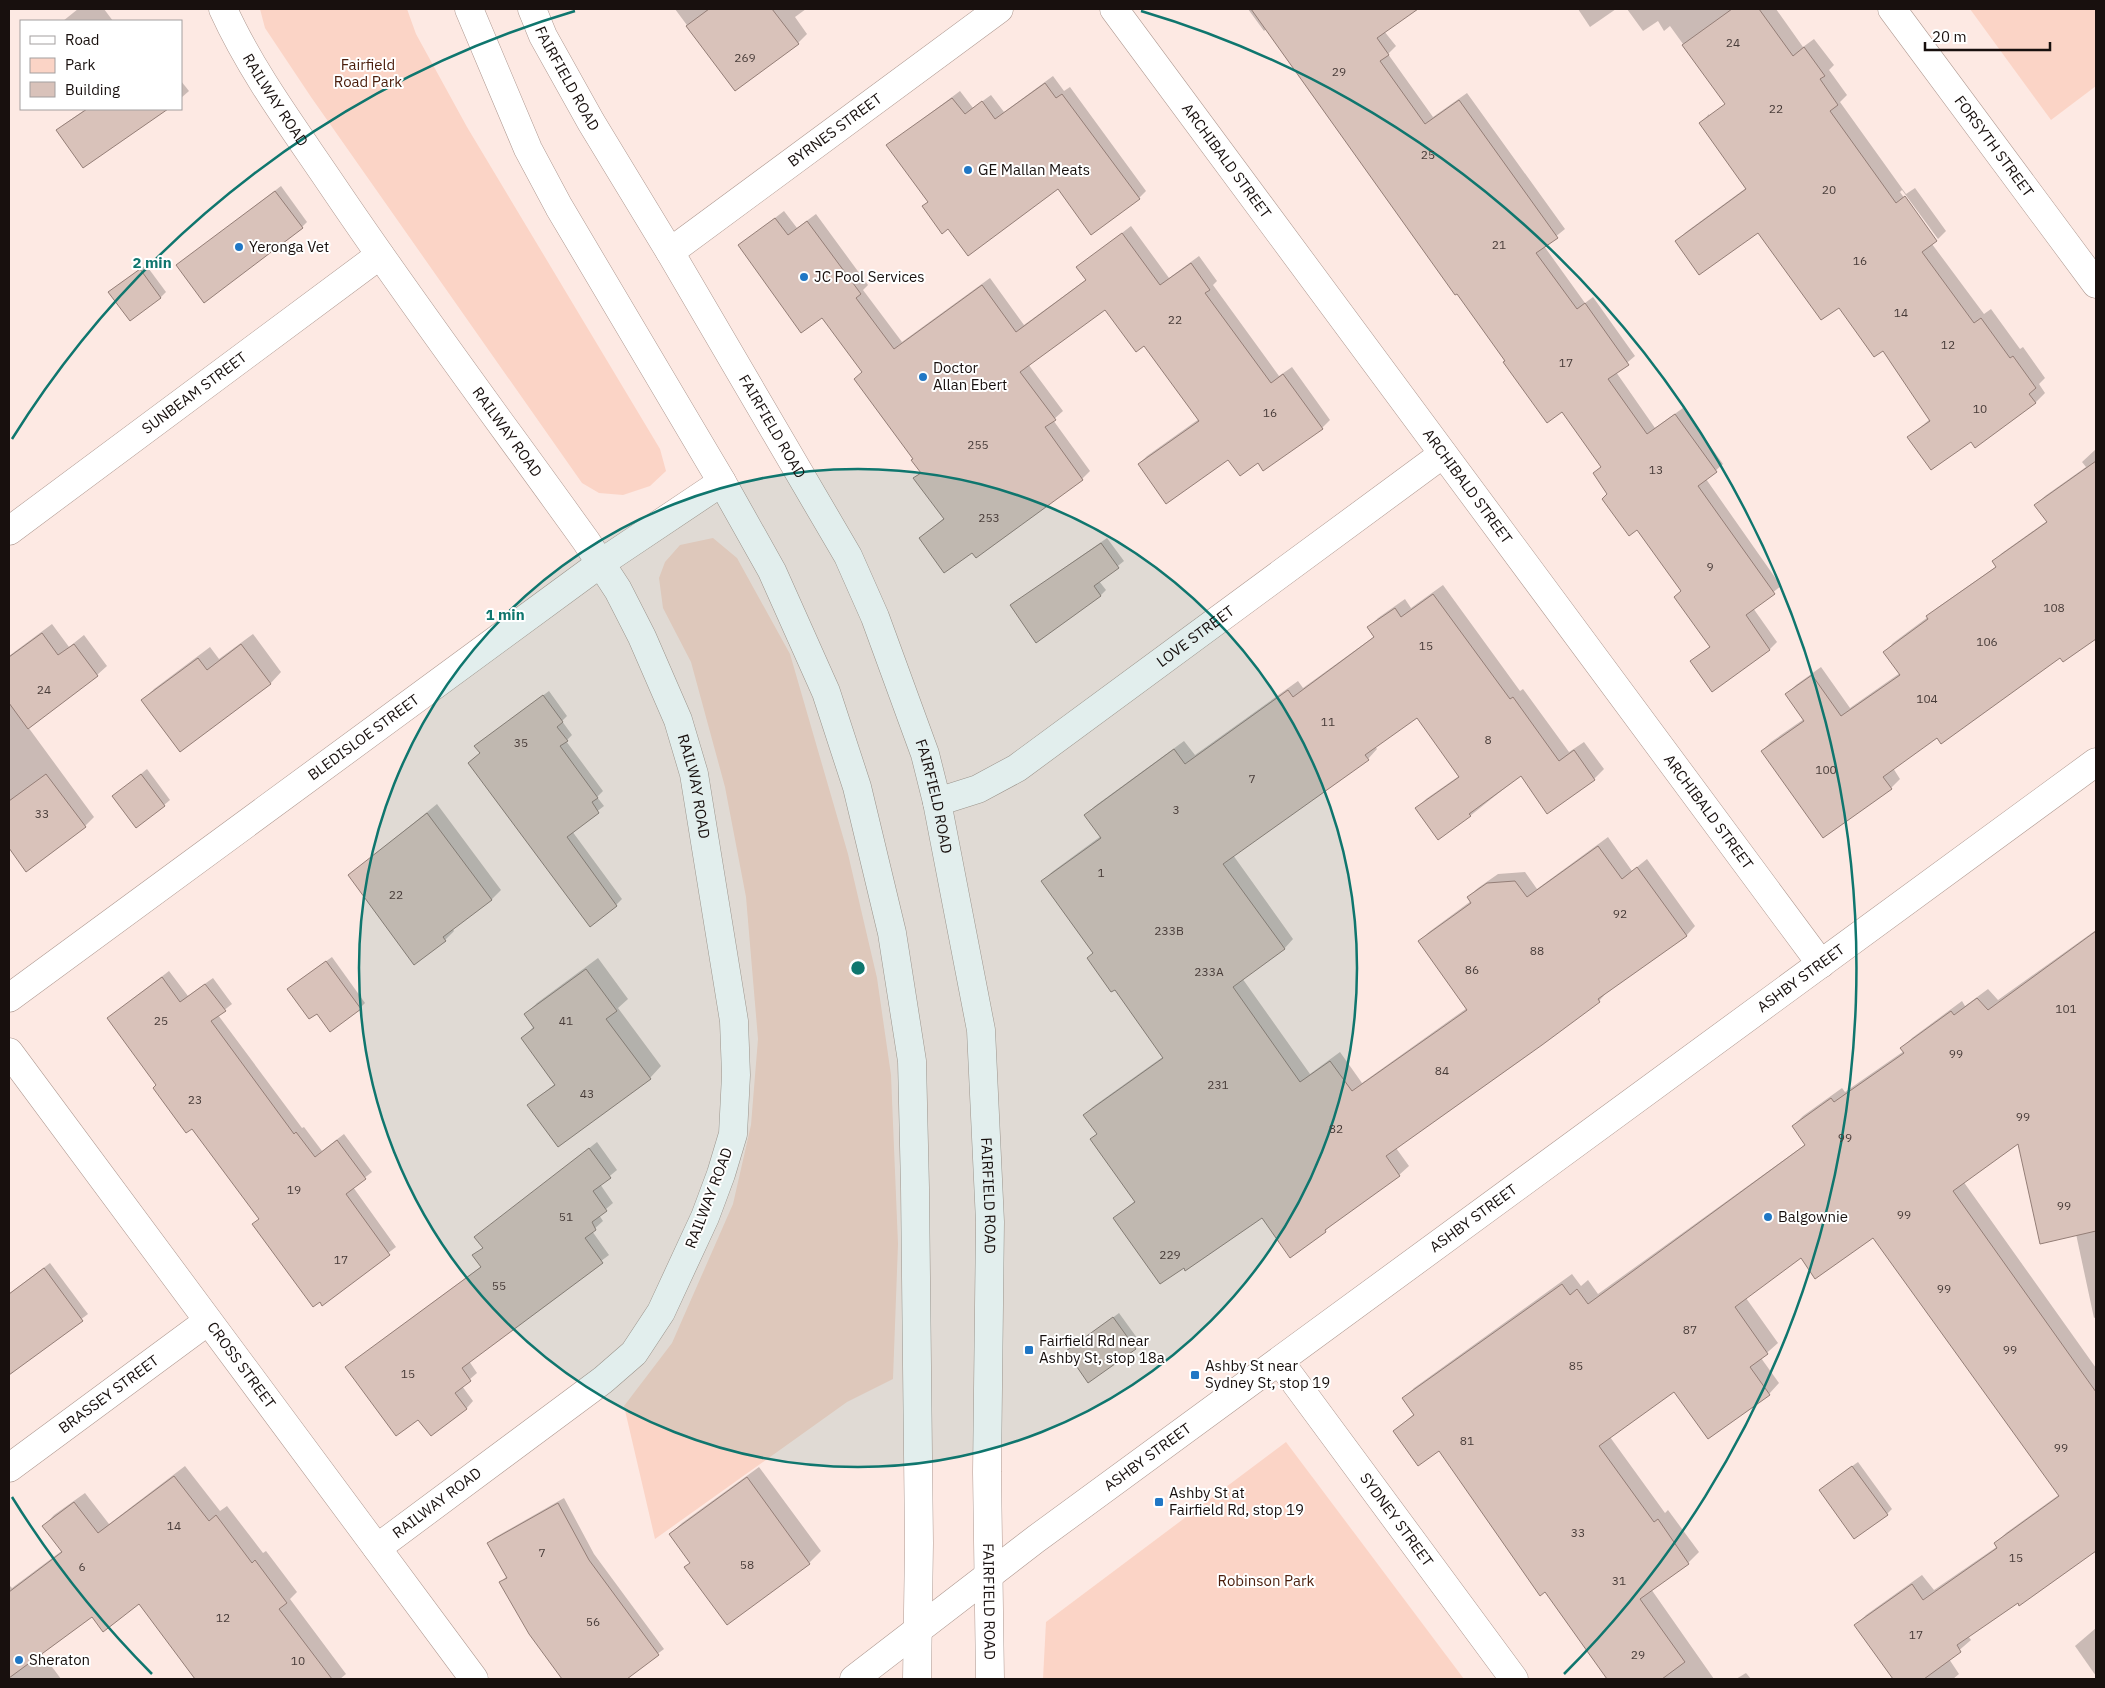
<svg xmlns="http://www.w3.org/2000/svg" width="2105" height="1688" viewBox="0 0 2105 1688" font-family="'IBM Plex Sans',sans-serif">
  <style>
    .green { fill: #fbd4c6 }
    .shadow { fill: #0003 }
    .building { fill: #d9c2ba; stroke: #947e77 }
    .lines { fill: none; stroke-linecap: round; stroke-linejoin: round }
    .minor-casing { stroke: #af9991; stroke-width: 29 }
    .major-casing { stroke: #af9991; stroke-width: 29 }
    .minor { stroke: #fff; stroke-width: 28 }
    .major { stroke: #fff; stroke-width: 28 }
    .ring { fill: none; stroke: #0f766e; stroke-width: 2.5 }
    .poi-dot { fill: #2077c5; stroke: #fff; stroke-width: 2 }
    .labels { text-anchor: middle; stroke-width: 4; stroke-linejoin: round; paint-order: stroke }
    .number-label { font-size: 12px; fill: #483c39 }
    .park-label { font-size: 15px; fill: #4a1d0b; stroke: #fff }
    .street-label { font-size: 15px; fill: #18100e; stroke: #fff }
    .poi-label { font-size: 15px; fill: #18100e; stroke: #fff; text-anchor: start }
    .centre { fill: #0f766e; stroke: #fff; stroke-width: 2.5 }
    .ring-label { font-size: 15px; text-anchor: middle; font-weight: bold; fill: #0f766e; stroke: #fff; stroke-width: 4; stroke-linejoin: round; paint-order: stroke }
  </style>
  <rect width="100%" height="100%" fill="#fde9e3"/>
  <g class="green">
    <path d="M260 9H407L416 34 467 127 660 449 666 471 650 486 623 495 599 493 582 483 311 97 265 28Z"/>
    <path d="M1970 9H2096V86L2051 120Z"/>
    <path d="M713 538 737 558 790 654 848 854 877 978 891 1075 898 1244 893 1379 847 1402 655 1539 624 1406 672 1343 733 1204 751 1125 758 1039 746 897 725 787 691 662 663 608 659 578 665 562 680 545Z"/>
    <path d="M1286 1442 1464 1679H1043L1046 1622Z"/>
  </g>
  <g class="shadow">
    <path d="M78 9H104L113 21H63Z"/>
    <path d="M675 9H806L795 17 807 34 798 43 735 90Z"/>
    <path d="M1248 9H1407L1384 31 1396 46 1388 54 1433 117 1467 93 1565 229 1544 246 1585 303 1593 297 1635 356 1616 372 1655 428 1683 408 1723 464 1706 479 1781 586 1753 608 1777 642 1770 649 1712 690 1692 661 1710 646 1675 597 1681 591 1637 528 1594 473 1602 466 1562 411 1506 361 1267 28 1264 31Z"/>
    <path d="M1578 9H1616L1590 27Z"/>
    <path d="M1627 9H1776L1803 47 1814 39 1834 65 1829 70 1847 95 1840 102 1906 194 1915 188 1946 231 1938 239 1902 190 1900 192 1935 241 1932 244 1984 314 1991 309 2020 349 2023 347 2045 378 2039 384 2045 393 2036 402 1975 446 1971 441 1909 437 1930 419 1884 349 1759 231 1677 241 1686 232 1746 188 1701 123 1709 114V117L1731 101 1725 102 1670 26 1664 31 1658 21 1643 31Z"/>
    <path d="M1053 76 1064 91 1070 87 1146 191 1139 198 1058 188 948 228 924 206 929 201 888 145 960 91 973 108 991 95 1004 112Z"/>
    <path d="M181 81 189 91 181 98Z"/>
    <path d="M86 109H166L83 167 63 125Z"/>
    <path d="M281 186 307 222 302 227 178 265Z"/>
    <path d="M784 211 797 228 816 214 868 285 863 290 902 342 990 278 1024 325 1087 279 1078 267 1131 226 1169 278 1199 256 1217 281 1213 285 1279 376 1292 367 1330 420 1322 428 1258 461 1229 458 1139 464 1147 456 1199 419 1144 344 1105 308 1028 364 1063 411 1053 420 1090 471 1082 479 976 557 972 551 920 538 944 518 915 479 922 472 863 371 823 316 739 246Z"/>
    <path d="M146 265 166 292 160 298 110 292Z"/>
    <path d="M2096 449V626L1893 768 1900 779 1891 788 1762 751 1771 742 1804 719 1787 694 1796 685 1821 667 1850 708 1900 673 1885 652 1893 643 1928 617 1937 608 1997 566 1994 562 2002 553 2047 521 2036 505 2045 496 2086 467 2082 462Z"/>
    <path d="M1107 538 1124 561 1099 581 1106 590 1100 596 1011 605Z"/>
    <path d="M1443 585 1520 691 1523 689 1569 752 1584 742 1604 769 1594 779 1548 812 1521 775 1470 816 1417 808 1426 799 1459 776 1417 716 1375 746 1377 749 1368 759 1233 855 1293 939 1284 949 1242 978 1310 1074 1340 1052 1362 1083 1467 1008 1419 942 1429 932 1471 901 1468 897 1478 888 1498 874 1525 872 1537 889 1608 837 1632 871 1647 859 1695 926 1686 936 1608 991 1599 1001 1396 1148 1409 1166 1399 1175 1335 1222 1325 1231 1262 1216 1115 1218 1136 1200 1098 1134 1084 1115 1094 1106 1164 1056 1094 952 1042 882 1052 872 1101 836 1086 815 1095 806 1184 741 1195 755 1298 681 1303 688 1375 636 1369 627 1378 618 1405 599 1411 608Z"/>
    <path d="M52 624 69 647 84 635 107 666 97 675 28 727 94 817 85 826 27 870 9 846V656Z"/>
    <path d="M253 634 281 672 270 684 143 700 154 689 210 647 219 659Z"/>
    <path d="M549 691 567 716 562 721 572 735 566 741 603 791 597 797 604 806 572 831 622 899 616 905 481 753V741Z"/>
    <path d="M147 769 170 800 164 805 114 796Z"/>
    <path d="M437 804 501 890 492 899 452 928 454 931 445 940 350 875Z"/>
    <path d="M2096 930V1029L2041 1066 2096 1057V1131H2093L2096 1135V1317L2094 1318 2076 1234 2019 1141 1963 1181 2096 1368V1550L2020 1604 2018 1602 1968 1636 1971 1640 1949 1659 1959 1674 1953 1679H1894L1856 1625 1866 1615 1922 1575 1934 1590 1998 1546 1996 1543 2006 1533 2060 1494 1873 1236 1802 1256 1746 1298 1778 1343 1761 1358 1779 1383 1769 1394 1674 1390 1610 1437 1665 1513 1668 1510 1699 1552 1688 1563 1651 1589 1714 1679H1609L1545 1590 1439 1449 1394 1431 1414 1414 1404 1398 1414 1388 1572 1274 1581 1286 1588 1280 1598 1294 1806 1144 1793 1126 1803 1116 1842 1088 1845 1092 1904 1051 1902 1048 1912 1038 1962 1001 1965 1006 1988 989 1998 1000Z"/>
    <path d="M332 957 365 1003 360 1008 294 984Z"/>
    <path d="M598 958 628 999 618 1008 661 1066 650 1078 529 1105 556 1083 523 1038 534 1026 526 1014 537 1003Z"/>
    <path d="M169 971 188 996 213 978 232 1004 218 1015 302 1128 304 1127 322 1151 344 1134 372 1172 353 1187 396 1247 322 1304 254 1224 260 1218 108 1018Z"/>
    <path d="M597 1142 617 1170 600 1184 613 1203 599 1215 603 1221 592 1231 609 1255 469 1361 477 1373 462 1386 473 1401 466 1409 419 1418 346 1367 482 1266 474 1256 484 1247 476 1237Z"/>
    <path d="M50 1263 88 1314 10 1373 9 1294Z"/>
    <path d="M1119 1313 1140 1342 1135 1348 1068 1351Z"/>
    <path d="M1858 1462 1892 1509 1887 1514 1826 1485Z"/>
    <path d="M185 1466 220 1511 227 1506 263 1553 266 1551 297 1592 290 1599 346 1674 340 1679H197L139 1603 92 1615 41 1652 61 1679H9V1587L10 1586 12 1588 63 1550 44 1526 54 1515 85 1493 109 1524Z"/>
    <path d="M759 1467 821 1551 809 1563 727 1623 691 1562 670 1534 682 1523Z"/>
    <path d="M564 1498 594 1554 664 1649 624 1679H564L530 1633 501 1582 507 1576 489 1543 494 1538Z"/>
    <path d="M2096 1628V1676L2075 1646Z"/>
    <path d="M1746 1673 1751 1679H1736Z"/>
  </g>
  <g class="building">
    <path d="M709 9H772L799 44 735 91 686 26Z"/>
    <path d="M1251 9H1418L1377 38 1389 55 1380 61 1425 124 1459 100 1558 238 1536 253 1577 309 1585 303 1629 365 1608 379 1647 434 1675 414 1717 472 1698 486 1775 594 1746 615 1770 650 1712 692 1690 661 1710 647 1674 597 1681 591 1637 530 1629 536 1602 499 1607 494 1593 473 1601 467 1562 412 1547 423 1503 362 1505 361 1457 294 1455 295Z"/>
    <path d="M1732 9H1759L1793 56 1804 47 1825 76 1820 79 1838 105 1830 111 1896 203 1905 196 1937 241 1922 252 1974 323 1981 318 2010 358 2013 356 2036 388 2029 394 2036 403 1975 448 1971 442 1931 470 1907 437 1930 421 1883 351 1874 357 1839 308 1821 320 1758 233 1699 275 1675 241 1746 189 1699 123 1725 104 1682 45Z"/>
    <path d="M1045 83 1056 98 1062 94 1140 199 1091 235 1058 189 968 256 948 229 942 234 922 206 928 202 886 145 952 98 965 114 982 101 995 119Z"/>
    <path d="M87 109H168L83 168 56 130Z"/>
    <path d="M275 191 303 228 204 303 176 265Z"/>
    <path d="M775 218 788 235 807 221 861 294 856 298 894 349 982 285 1016 332 1086 280 1076 267 1122 233 1160 285 1191 263 1210 290 1205 293 1271 383 1283 374 1323 429 1263 471 1258 463 1240 476 1228 460 1166 504 1138 464 1199 421 1144 346 1136 352 1105 310 1020 372 1056 420 1045 427 1083 480 976 558 972 553 944 573 919 538 944 519 913 478 921 473 911 460 913 459 854 379 862 372 822 318 801 333 738 245Z"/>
    <path d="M140 269 161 298 130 321 108 292Z"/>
    <path d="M2096 461V639L2063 662 2060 658 1941 744 1937 738 1883 777 1892 789 1823 838 1761 751 1804 721 1785 694 1812 675 1841 716 1900 675 1883 652 1928 619 1926 616 1996 567 1992 561 2047 522 2034 505Z"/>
    <path d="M1101 543 1119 568 1094 586 1101 596 1036 643 1010 605Z"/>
    <path d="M1433 594 1510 699 1513 697 1559 761 1574 750 1595 780 1547 814 1521 776 1469 814 1471 816 1438 840 1415 808 1459 777 1417 718 1365 755 1369 760 1223 864 1285 949 1233 987 1300 1082 1330 1061 1352 1091 1467 1010 1418 941 1471 903 1467 897 1487 883 1515 881 1527 897 1598 846 1622 879 1637 867 1687 936 1598 999 1600 1002 1542 1045 1386 1156 1400 1176 1325 1230 1326 1232 1290 1258 1262 1218 1185 1271 1184 1268 1160 1284 1113 1218 1135 1202 1090 1139 1097 1134 1083 1115 1163 1058 1115 990 1111 992 1087 958 1093 953 1041 881 1101 838 1084 815 1174 749 1185 764 1288 690 1293 697 1374 637 1367 627 1395 608 1401 617Z"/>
    <path d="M42 633 58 655 74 644 98 676 28 729 9 703V657Z"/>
    <path d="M241 644 271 684 180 752 141 700 198 658 207 670Z"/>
    <path d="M543 695 563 722 557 727 568 741 560 746 598 798 592 802 599 813 567 837 617 906 590 927 468 763 480 753 474 746Z"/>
    <path d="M46 774 86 827 26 872 9 848V801Z"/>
    <path d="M141 774 165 806 136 828 112 796Z"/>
    <path d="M427 813 492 900 443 937 446 941 414 965 348 875Z"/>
    <path d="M2096 931V1231L2040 1244 2018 1144 1953 1191 2096 1392V1551L2019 1606 2018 1603 1957 1645 1961 1652 1924 1679H1893L1854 1625 1912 1584 1923 1600 1997 1548 1994 1543 2059 1496 1873 1238 1815 1279 1801 1258 1735 1307 1768 1354 1750 1367 1770 1395 1708 1439 1674 1392 1599 1446 1654 1522 1658 1519 1689 1564 1640 1599 1685 1662 1662 1679H1607L1545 1592 1540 1596 1439 1451 1418 1466 1393 1431 1414 1415 1402 1398 1562 1284 1570 1295 1577 1289 1588 1304 1805 1145 1792 1126 1831 1098 1834 1102 1904 1053 1900 1048 1951 1011 1954 1015 1977 998 1988 1010Z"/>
    <path d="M326 961 361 1009 330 1032 317 1014 309 1019 287 989Z"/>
    <path d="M586 969 617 1011 606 1019 651 1079 558 1147 527 1105 555 1085 521 1038 534 1028 524 1014Z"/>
    <path d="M162 977 180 1002 205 984 226 1011 211 1021 294 1134 296 1132 315 1157 337 1140 366 1179 346 1194 390 1255 322 1306 320 1302 313 1307 252 1224 259 1219 192 1129 186 1133 153 1088 156 1085 107 1018Z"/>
    <path d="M589 1148 611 1178 593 1191 607 1211 592 1222 596 1230 585 1238 603 1263 462 1368 471 1381 455 1393 467 1409 431 1436 418 1420 396 1436 345 1367 481 1267 472 1255 483 1248 474 1237Z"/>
    <path d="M44 1268 83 1321 9 1375V1294Z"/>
    <path d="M1113 1317 1136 1349 1088 1383 1066 1351Z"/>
    <path d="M1852 1466 1888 1515 1854 1539 1819 1490Z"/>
    <path d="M174 1476 209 1521 216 1515 252 1563 255 1560 287 1603 279 1609 332 1679H195L139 1604 103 1632 92 1617 9 1678V1592L62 1552 42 1526 74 1502 98 1533Z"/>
    <path d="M747 1477 810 1564 727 1625 684 1567 690 1563 669 1534Z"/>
    <path d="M558 1503 589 1560 659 1655 627 1679H562L529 1634 499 1582 507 1578 487 1543Z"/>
  </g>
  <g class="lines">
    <defs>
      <g id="minor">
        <path id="s1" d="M223 9C252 73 295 130 334 188 415 308 502 424 586 541L618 590 642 637 678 720 694 774 734 1021 736 1075 733 1134 721 1174 705 1217 661 1312 634 1353 603 1380 377 1548"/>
        <path id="s2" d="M1114 9 1821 964"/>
        <path id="s3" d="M1892 9 2096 284"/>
        <path id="s4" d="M670 252 999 9"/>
        <path id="s5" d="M9 531 380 255"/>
        <path id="s6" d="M937 802 978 789 1017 768 1443 454"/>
        <path id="s7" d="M9 998 601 563 722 482"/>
        <path id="s8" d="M9 1052 474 1679"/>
        <path id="s9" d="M1280 1362 1514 1679"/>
        <path id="s10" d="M9 1468 208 1321"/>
        <path id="s11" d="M854 1679 1036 1539 2096 762"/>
      </g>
      <g id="major">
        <path d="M469 9 528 149 559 207 722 482 772 571 826 692 857 787 892 933 912 1061 915 1188 919 1543 917 1679"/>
        <path id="s12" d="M532 9 543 36 591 122 670 252 848 556 875 617 925 754 937 802 981 1030 990 1222 987 1472 990 1679"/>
      </g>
    </defs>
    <use href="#minor" class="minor-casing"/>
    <use href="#major" class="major-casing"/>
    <use href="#minor" class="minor"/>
    <use href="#major" class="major"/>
  </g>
  <circle cx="858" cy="968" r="499" fill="#0f766e" fill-opacity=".12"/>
  <g class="ring">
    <circle cx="858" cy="968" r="499"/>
    <path d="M152 1674A998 998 0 0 1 12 1497M12 439A998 998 0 0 1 575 11M1141 11A998 998 0 0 1 1564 1674"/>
  </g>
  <g class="poi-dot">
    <circle cx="968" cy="170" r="5"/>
    <circle cx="239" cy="247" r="5"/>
    <circle cx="804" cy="277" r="5"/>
    <circle cx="923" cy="377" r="5"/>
    <circle cx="1768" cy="1217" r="5"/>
    <rect x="1024" y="1345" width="10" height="10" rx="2.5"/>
    <rect x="1190" y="1370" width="10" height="10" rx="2.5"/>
    <rect x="1154" y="1497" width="10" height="10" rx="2.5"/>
    <circle cx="19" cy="1660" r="5"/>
  </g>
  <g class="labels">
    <g class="number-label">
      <text x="1733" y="47">24</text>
      <text x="745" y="62">269</text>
      <text x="1339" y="76">29</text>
      <text x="1776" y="113">22</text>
      <text x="1428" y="159">25</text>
      <text x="1829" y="194">20</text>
      <text x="1499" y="249">21</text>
      <text x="1860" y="265">16</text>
      <text x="1901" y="317">14</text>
      <text x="1175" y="324">22</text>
      <text x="1948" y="349">12</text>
      <text x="1566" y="367">17</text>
      <text x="1980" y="413">10</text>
      <text x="1270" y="417">16</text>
      <text x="978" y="449">255</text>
      <text x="1656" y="474">13</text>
      <text x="989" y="522">253</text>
      <text x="1710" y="571">9</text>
      <text x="2054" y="612">108</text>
      <text x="1987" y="646">106</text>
      <text x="1426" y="650">15</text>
      <text x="44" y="694">24</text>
      <text x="1927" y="703">104</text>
      <text x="1328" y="726">11</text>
      <text x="1488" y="744">8</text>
      <text x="521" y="747">35</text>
      <text x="1826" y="774">100</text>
      <text x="1252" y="783">7</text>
      <text x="1176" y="814">3</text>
      <text x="42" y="818">33</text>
      <text x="1101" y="877">1</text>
      <text x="396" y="899">22</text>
      <text x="1620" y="918">92</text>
      <text x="1169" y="935">233B</text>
      <text x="1537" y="955">88</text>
      <text x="1472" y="974">86</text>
      <text x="1209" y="976">233A</text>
      <text x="2066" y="1013">101</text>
      <text x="161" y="1025">25</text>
      <text x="566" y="1025">41</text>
      <text x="1956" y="1058">99</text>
      <text x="1442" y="1075">84</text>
      <text x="1218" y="1089">231</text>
      <text x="587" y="1098">43</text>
      <text x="195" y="1104">23</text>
      <text x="2023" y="1121">99</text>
      <text x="1336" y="1133">82</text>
      <text x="1845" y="1142">99</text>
      <text x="294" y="1194">19</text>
      <text x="2064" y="1210">99</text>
      <text x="1904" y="1219">99</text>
      <text x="566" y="1221">51</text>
      <text x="1170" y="1259">229</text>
      <text x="341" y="1264">17</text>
      <text x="499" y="1290">55</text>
      <text x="1944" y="1293">99</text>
      <text x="1690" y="1334">87</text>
      <text x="2010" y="1354">99</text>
      <text x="1576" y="1370">85</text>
      <text x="408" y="1378">15</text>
      <text x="1467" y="1445">81</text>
      <text x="2061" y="1452">99</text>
      <text x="174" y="1530">14</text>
      <text x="1578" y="1537">33</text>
      <text x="542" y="1557">7</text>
      <text x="2016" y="1562">15</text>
      <text x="747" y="1569">58</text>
      <text x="82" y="1571">6</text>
      <text x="1619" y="1585">31</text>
      <text x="223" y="1622">12</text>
      <text x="593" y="1626">56</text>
      <text x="1916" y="1639">17</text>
      <text x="1638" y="1659">29</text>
      <text x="298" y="1665">10</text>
    </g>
    <g class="park-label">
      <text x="368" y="70">Fairfield<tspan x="368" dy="17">Road Park</tspan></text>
      <text x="1266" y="1586">Robinson Park</text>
    </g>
    <g class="street-label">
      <text dy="5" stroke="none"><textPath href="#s12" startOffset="78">FAIRFIELD ROAD</textPath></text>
      <text dy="5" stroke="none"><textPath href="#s1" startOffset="105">RAILWAY ROAD</textPath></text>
      <text dy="5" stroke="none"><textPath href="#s4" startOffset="205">BYRNES STREET</textPath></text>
      <text dy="5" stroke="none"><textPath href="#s3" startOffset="171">FORSYTH STREET</textPath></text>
      <text dy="5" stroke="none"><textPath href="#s2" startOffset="189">ARCHIBALD STREET</textPath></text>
      <text dy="5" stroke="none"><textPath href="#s5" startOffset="231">SUNBEAM STREET</textPath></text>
      <text dy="5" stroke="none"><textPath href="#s12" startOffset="482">FAIRFIELD ROAD</textPath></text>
      <text dy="5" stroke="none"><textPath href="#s1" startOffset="510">RAILWAY ROAD</textPath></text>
      <text dy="5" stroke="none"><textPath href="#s2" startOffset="594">ARCHIBALD STREET</textPath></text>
      <text dy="5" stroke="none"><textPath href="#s6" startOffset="309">LOVE STREET</textPath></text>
      <text dy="5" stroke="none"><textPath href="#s7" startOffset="440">BLEDISLOE STREET</textPath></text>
      <text dy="5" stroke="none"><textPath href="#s1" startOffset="915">RAILWAY ROAD</textPath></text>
      <text dy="5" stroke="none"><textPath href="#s12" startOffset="888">FAIRFIELD ROAD</textPath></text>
      <text dy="5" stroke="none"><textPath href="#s2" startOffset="999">ARCHIBALD STREET</textPath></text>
      <text dy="5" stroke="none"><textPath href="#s11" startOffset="1178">ASHBY STREET</textPath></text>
      <text dy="5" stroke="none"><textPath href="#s12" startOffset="1292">FAIRFIELD ROAD</textPath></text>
      <text transform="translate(709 1198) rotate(-69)" y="5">RAILWAY ROAD</text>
      <text dy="5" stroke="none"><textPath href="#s11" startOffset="772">ASHBY STREET</textPath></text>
      <text dy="5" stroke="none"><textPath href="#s8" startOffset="390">CROSS STREET</textPath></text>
      <text dy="5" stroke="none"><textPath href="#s10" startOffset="124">BRASSEY STREET</textPath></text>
      <text dy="5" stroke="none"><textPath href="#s11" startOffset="368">ASHBY STREET</textPath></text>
      <text transform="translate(437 1503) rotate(-37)" y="5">RAILWAY ROAD</text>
      <text dy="5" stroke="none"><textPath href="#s9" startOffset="196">SYDNEY STREET</textPath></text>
      <text dy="5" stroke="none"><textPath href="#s12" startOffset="1698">FAIRFIELD ROAD</textPath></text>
    </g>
    <g class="poi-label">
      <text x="978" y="175">GE Mallan Meats</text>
      <text x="249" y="252">Yeronga Vet</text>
      <text x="814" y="282">JC Pool Services</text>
      <text x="933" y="373">Doctor<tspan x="933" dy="17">Allan Ebert</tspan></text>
      <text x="1778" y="1222">Balgownie</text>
      <text x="1039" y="1346">Fairfield Rd near<tspan x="1039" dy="17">Ashby St, stop 18a</tspan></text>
      <text x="1205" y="1371">Ashby St near<tspan x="1205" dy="17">Sydney St, stop 19</tspan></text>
      <text x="1169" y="1498">Ashby St at<tspan x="1169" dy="17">Fairfield Rd, stop 19</tspan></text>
      <text x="29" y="1665">Sheraton</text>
    </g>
  </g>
  <circle cx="858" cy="968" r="8" class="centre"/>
  <g class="ring-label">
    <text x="152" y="268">2 min</text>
    <text x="505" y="620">1 min</text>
  </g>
  <rect width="2105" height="1688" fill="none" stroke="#18100e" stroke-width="20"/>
  <rect x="20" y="20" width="162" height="90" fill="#ffffff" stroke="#a39f9f"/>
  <rect x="30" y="36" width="25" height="8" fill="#ffffff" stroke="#a39f9f"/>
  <text x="65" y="45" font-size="15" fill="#18100e">Road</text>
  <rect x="30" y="58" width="25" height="15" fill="#fbd4c6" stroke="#a39f9f"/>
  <text x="65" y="70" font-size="15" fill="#18100e">Park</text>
  <rect x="30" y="82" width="25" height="15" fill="#d9c2ba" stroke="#a39f9f"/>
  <text x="65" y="95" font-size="15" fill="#18100e">Building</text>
  <path d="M1925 42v8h125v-8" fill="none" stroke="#18100e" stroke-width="2.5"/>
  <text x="1932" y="42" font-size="15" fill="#18100e" stroke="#ffffff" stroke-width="4" paint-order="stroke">20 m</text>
</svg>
